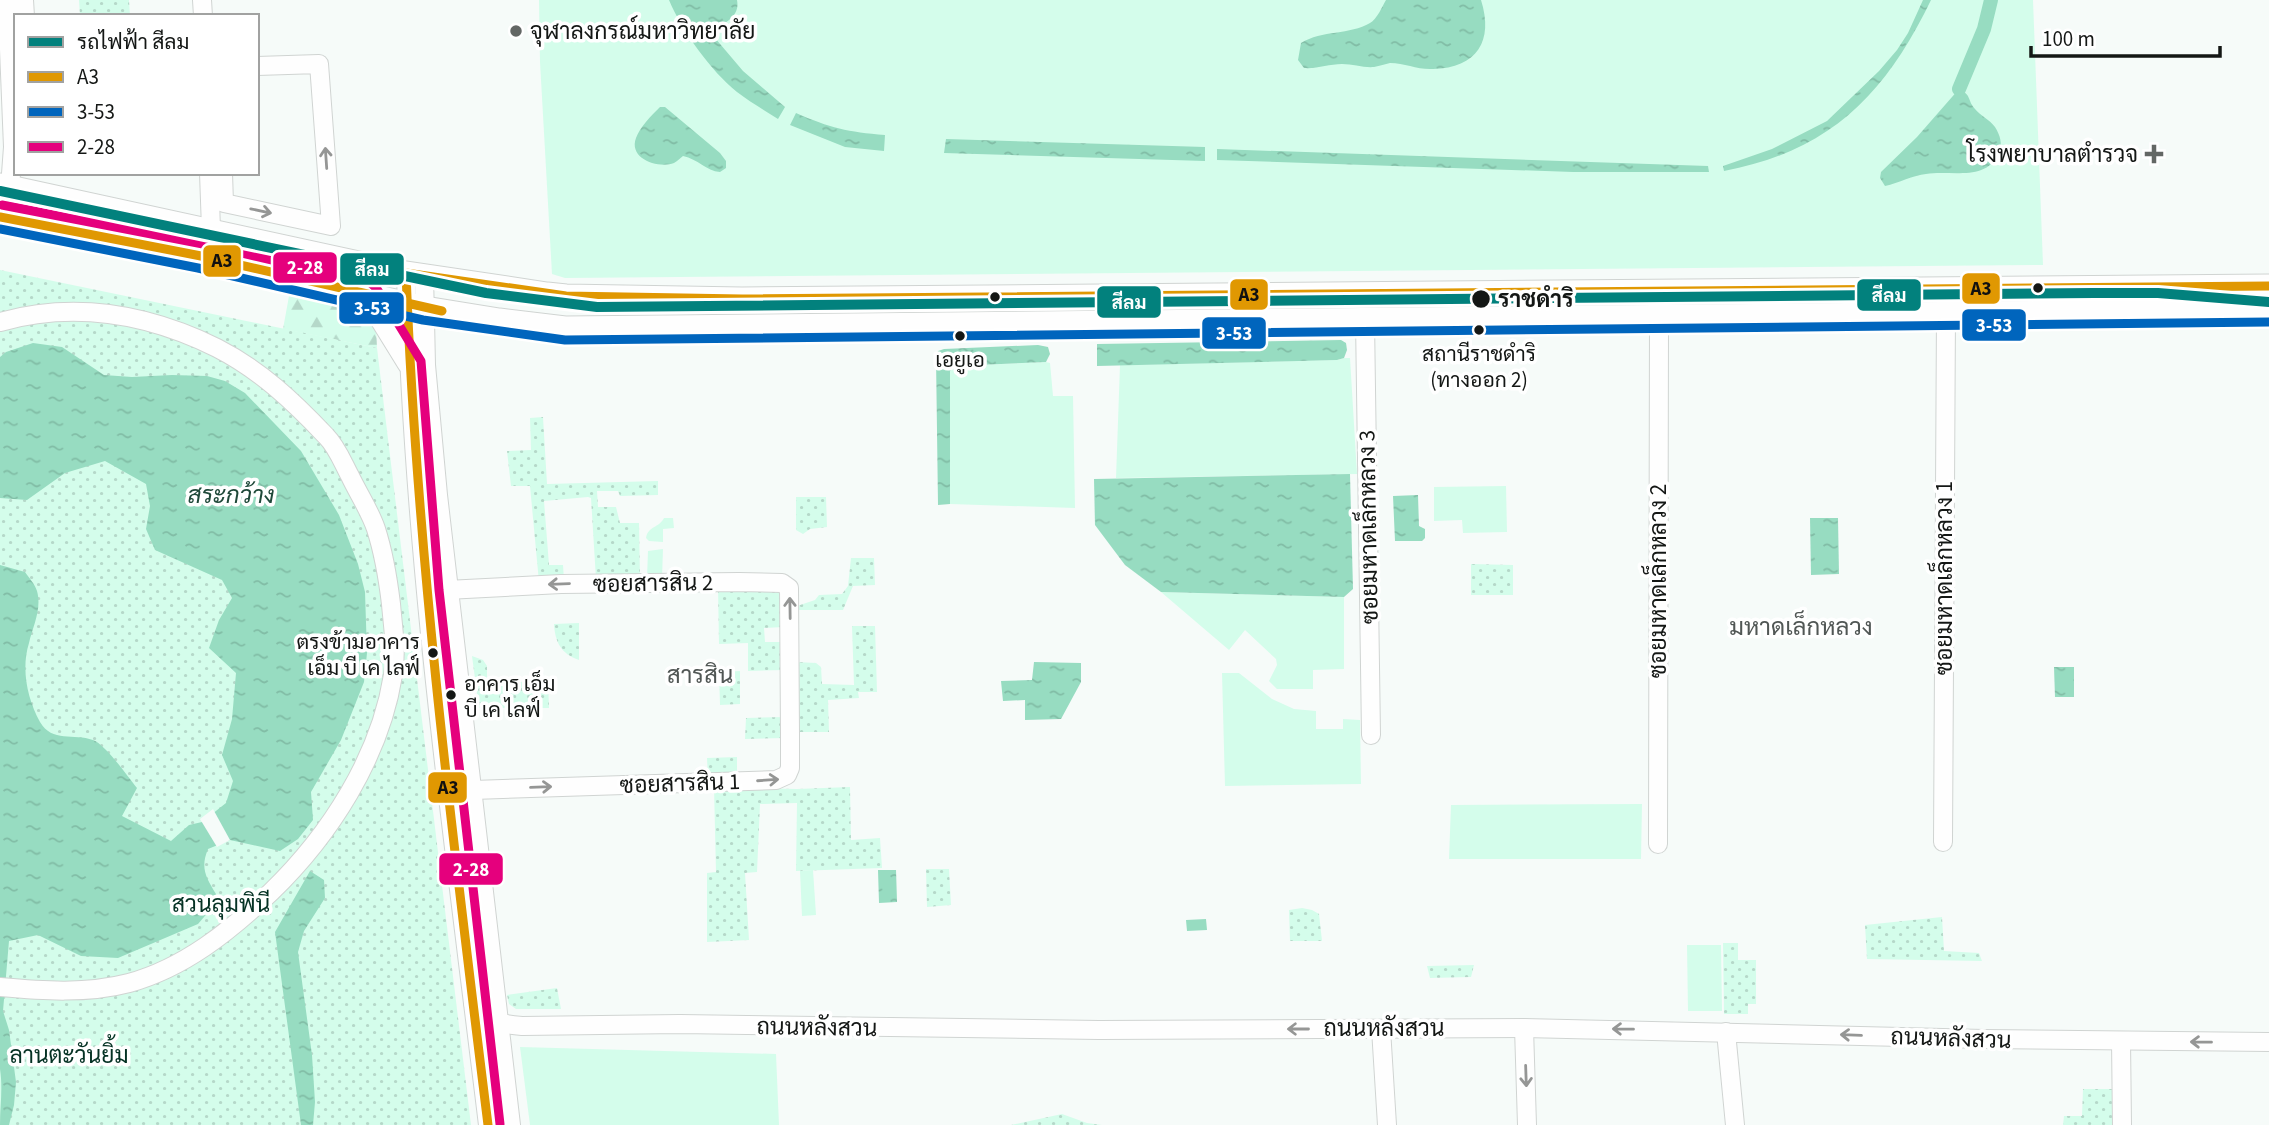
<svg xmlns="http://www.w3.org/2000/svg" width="2269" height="1125" viewBox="0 0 2269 1125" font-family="'Source Sans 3',Sarabun,sans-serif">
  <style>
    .grass { fill: #d4fdeb }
    .forest { fill: url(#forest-firs) }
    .park { fill: url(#park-dots) }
    .water { fill: url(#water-ripples) }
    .pier { fill: #f6fbf9 }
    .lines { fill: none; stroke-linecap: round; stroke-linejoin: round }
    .canal { stroke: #97dcc1; stroke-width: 14 }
    .minor-casing { stroke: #d0d4d2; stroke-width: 20 }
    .major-casing { stroke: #d0d4d2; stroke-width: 25 }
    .minor { stroke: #fefefe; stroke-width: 18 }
    .major { stroke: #fefefe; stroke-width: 23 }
    .bus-1-casing { stroke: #fff; stroke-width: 14 }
    .bus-2-casing { stroke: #fff; stroke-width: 14 }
    .bus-3-casing { stroke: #fff; stroke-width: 14 }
    .bus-1 { stroke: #e09802; stroke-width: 9 }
    .bus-2 { stroke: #0065bd; stroke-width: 9 }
    .bus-3 { stroke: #e5007d; stroke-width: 9 }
    .metro-1-casing { stroke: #fff; stroke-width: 16 }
    .metro-1 { stroke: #02817d; stroke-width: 10 }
    .oneway { stroke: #959695 }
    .poi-dot { fill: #636765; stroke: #fff; stroke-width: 2.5 }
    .bus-dot { fill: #141715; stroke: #fff; stroke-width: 2.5 }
    .labels { text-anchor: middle; stroke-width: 7; stroke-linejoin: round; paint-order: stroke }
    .bus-label { font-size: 21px; fill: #141715; stroke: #fff }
    .poi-label { font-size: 23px; fill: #141715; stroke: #fff; text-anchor: start }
    .stop-label { font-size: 23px; font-weight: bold; fill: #141715; stroke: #fff; text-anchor: start }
    .street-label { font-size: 23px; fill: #141715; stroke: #fff }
    .park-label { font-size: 23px; fill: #053224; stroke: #fff }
    .water-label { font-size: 24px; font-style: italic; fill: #1f4939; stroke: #fff }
    .neighbourhood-label { font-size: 24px; fill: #515755; stroke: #fff }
    .line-badge { stroke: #fff; stroke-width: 2.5 }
    .badge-label { font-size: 19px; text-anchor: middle; font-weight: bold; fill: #fff }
    .pale-badge-label { font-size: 19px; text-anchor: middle; font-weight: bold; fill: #111 }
  </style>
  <defs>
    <pattern id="forest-firs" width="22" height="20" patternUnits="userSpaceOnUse" patternTransform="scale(1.75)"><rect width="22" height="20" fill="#d4fdeb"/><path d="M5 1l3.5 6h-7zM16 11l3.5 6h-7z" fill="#b5d8c9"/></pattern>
    <pattern id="park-dots" width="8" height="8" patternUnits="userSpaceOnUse" patternTransform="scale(1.75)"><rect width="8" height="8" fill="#d4fdeb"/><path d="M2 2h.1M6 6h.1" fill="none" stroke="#b5d8c9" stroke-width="1.8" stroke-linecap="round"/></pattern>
    <pattern id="water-ripples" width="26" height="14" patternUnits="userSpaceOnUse" patternTransform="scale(1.75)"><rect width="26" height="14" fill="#97dcc1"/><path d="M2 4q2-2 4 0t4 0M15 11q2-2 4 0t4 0" fill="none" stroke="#81bca5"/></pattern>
  </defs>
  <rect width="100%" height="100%" fill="#f6fbf9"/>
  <g class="grass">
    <path d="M539 0H2033L2043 265 565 278 552 274 540 62Z"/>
    <path d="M1344 358H1350L1357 474 1116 478 1120 365 1337 360Z"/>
    <path d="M1046 362 1050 363 1053 396H1073L1075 508 950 504V371L955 366Z"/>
    <path d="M1506 486 1507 532 1463 533 1462 520 1434 521V487Z"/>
    <path d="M428 506H433L441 581 437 582 431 579 425 510Z"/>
    <path d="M664 518H673L674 528 663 529V542L649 541 646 538C648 526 659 528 664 518Z"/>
    <path d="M663 549 662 578H647L648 551Z"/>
    <path d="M1161 592 1344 597V669L1313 670V689H1277L1269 681 1277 665 1276 659 1245 630 1229 650Z"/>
    <path d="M438 598H441L488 998 481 996 470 918 436 600Z"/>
    <path d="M1222 673H1239L1272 699 1294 709 1316 711V729H1343V719L1360 720 1361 784 1225 786Z"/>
    <path d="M1642 804 1641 859H1449L1451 805Z"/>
    <path d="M813 870 816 915 802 916 800 871Z"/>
    <path d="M1687 945H1721L1722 1011H1688Z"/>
    <path d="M520 1047 776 1054 779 1125H530Z"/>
  </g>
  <path class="forest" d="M289 296 336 301 365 308 376 326 377 348 283 329Z"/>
  <g class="park">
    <path d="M79 0H129L130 16H80Z"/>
    <path d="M0 270 377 348 471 1125H0Z"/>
    <path d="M543 417 547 484 658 481V495L620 496 618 491H597L598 507H616L620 523H639L640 579H596L591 498 588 497 544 501 549 565H563L564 580 539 582 530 486H511L507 451 531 450 530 418Z"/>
    <path d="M796 497H826L827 527 810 529 803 534 796 530Z"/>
    <path d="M851 558H874L875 585 853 586 843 610H797V606L815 600 819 595 842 594 848 586Z"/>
    <path d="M1471 564 1513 565V595H1471Z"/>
    <path d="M718 586 782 587 784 627 764 628 765 642H784V670L748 671V643L719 644Z"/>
    <path d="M579 623V660C561 654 555 642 554 624Z"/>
    <path d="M852 626H875L877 692H858L859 698 828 700 829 732H796V662L816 663 821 667 822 684 854 685Z"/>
    <path d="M472 656 483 660 487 666V682H548L549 708H479Z"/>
    <path d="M740 671V704L720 705 719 672Z"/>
    <path d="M785 717 784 738 745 739 746 718Z"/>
    <path d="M737 757V776L708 777 707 758Z"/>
    <path d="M714 787 797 789 850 787 851 840 880 838 882 868 796 871 797 803 760 804 757 872 745 873 749 940 707 942V873L716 872Z"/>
    <path d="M926 869H949L951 905 927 907Z"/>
    <path d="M1302 908 1312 910 1319 914 1322 941H1290L1289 910Z"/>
    <path d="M1942 917 1944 951 1979 953 1982 961 1867 959 1865 925Z"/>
    <path d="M1723 943H1738V960H1756V1004H1748V1014H1724Z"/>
    <path d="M1474 965 1471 977 1430 978 1427 966Z"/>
    <path d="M557 988 561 1009H516L509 1004 507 995Z"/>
    <path d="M2083 1089H2114L2115 1125H2063L2064 1116H2082Z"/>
    <path d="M1062 1114 1087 1123 1102 1125H1011Z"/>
  </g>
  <g class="water">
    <path d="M669 0H737C740 16 727 21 716 29L715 38 743 71 785 107 778 119C764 110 750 102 737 92 711 71 682 31 669 0Z"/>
    <path d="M1386 0H1481C1494 41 1477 68 1433 69 1418 70 1405 63 1390 63 1385 64 1380 66 1374 67 1364 68 1353 64 1342 64 1329 64 1317 69 1304 68L1298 60 1301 43C1322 30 1350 35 1370 23 1377 19 1382 7 1386 0Z"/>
    <path d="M1923 0H1931C1885 95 1830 151 1724 171L1723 166 1772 149 1827 121 1879 71 1897 50 1908 33Z"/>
    <path d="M1959 89C1972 95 1967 100 1975 109 1981 116 1989 119 1995 127 2000 135 2003 144 1999 153 1986 182 1951 170 1926 174 1913 175 1899 183 1885 186L1880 178 1881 172 1917 137Z"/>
    <path d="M660 107H665L720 153 726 161V168L720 172C706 171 698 159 683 156 680 158 678 161 674 163 659 169 628 159 636 138 640 127 651 116 660 107Z"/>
    <path d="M796 113C830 128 848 132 885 135L884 151 845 147 790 125Z"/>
    <path d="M946 139 1205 147V161L944 153Z"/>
    <path d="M1217 149 1708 166 1709 172H1573L1217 160Z"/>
    <path d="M1341 340 1346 343 1347 350 1344 358 1337 360 1097 366V344Z"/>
    <path d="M33 343 62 347 104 375 132 377 172 375 207 376 225 381 245 393 301 451 339 515 358 564 365 592 367 653 364 682 341 740 311 792 313 820 298 839 280 851 230 840 208 849C200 868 206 877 216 894L210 910 198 924 118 958 81 956 38 935 9 941 3 1011 9 1030 16 1082 14 1105 9 1125H0C0 1105 3 1089 0 1069V565L25 572C29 578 35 584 37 591 42 609 33 626 29 643 21 669 27 698 40 722 52 743 74 733 93 740 106 745 128 777 137 788L122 816 171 841 189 825 202 822 226 803 233 781 222 755 232 719 236 673 209 648 219 620 232 598 222 580 155 550 146 529 150 506 146 484 105 461 65 473 27 500 0 498V357L6 352Z"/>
    <path d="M1038 345 1048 347 1050 354 1046 362 955 366 950 371V504L938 505 936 357 938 351 944 349Z"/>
    <path d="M1350 474 1353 589 1344 597 1161 592 1125 565 1095 525 1094 479Z"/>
    <path d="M1418 495 1419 526 1425 529V538L1422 541H1395L1393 496Z"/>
    <path d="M1810 518H1838L1839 574 1811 575Z"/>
    <path d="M1034 662 1081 663V682L1061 719 1025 720V700L1003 701 1001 681 1032 680Z"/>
    <path d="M2054 667H2074V697H2055Z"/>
    <path d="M878 870H896L897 902 879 903Z"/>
    <path d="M310 871 324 880 325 898 304 931 298 952 312 1055 315 1102 313 1125H301L275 932Z"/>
    <path d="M1206 919 1207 930 1187 931 1186 920Z"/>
  </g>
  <path class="pier" d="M213 809 230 840 217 847 200 819Z"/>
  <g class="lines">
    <path class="canal" d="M1959 89 1984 29 1991 0"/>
    <defs>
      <g id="minor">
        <path d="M7 0 13 147 10 187"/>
        <path d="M24 0 25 16"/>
        <path d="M202 0 203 16"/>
        <path d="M209 173 211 229"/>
        <path d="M223 173 224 203 331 226 319 64 257 66"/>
        <path d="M406 273C413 556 454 844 488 1125"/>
        <path d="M424 275 426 365 438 495 511 1125"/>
        <path d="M1365 320 1371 735"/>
        <path d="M0 322C75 301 148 314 217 348 260 370 293 401 326 436 337 447 343 463 350 476 358 493 370 511 376 529 384 554 388 579 391 604 393 628 397 651 393 675 380 757 330 835 271 892 230 931 184 968 129 983 87 994 43 991 0 987"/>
        <path d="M427 591 561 584 739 582 782 583 789 588 790 735V768L787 775 776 780 473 790"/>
        <path d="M1943 842 1946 314"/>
        <path d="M1658 844 1659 317"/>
        <path d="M473 1003C489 1022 498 1024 522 1026L680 1024 1099 1030 1524 1028 1984 1039 2269 1042"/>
        <path d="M1524 1028 1527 1125"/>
        <path d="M1381 1029 1387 1125"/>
        <path d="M1726 1032 1735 1125"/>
        <path d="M2121 1041 2122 1125"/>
      </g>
      <g id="major">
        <path d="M0 185 400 272 547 294 566 296 742 299 2269 286"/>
        <path d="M0 217 201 256 425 308 499 320 565 328 2269 310"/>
        <path d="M367 295 409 363"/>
      </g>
    </defs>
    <use href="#minor" class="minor-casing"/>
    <use href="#major" class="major-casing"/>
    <use href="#minor" class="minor"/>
    <use href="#major" class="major"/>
    <defs>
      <g id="bus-1">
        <path d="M0 217 201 256 442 311"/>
        <path d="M488 1125C453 841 417 559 406 273L566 296 742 299 2269 286"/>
      </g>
      <path id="bus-2" d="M0 229 198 268 423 320 565 340 2269 322"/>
      <path id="bus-3" d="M2 205 203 244 371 283 377 289 421 361 439 590 500 1124"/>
    </defs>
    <use href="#bus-1" class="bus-1-casing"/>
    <use href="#bus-2" class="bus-2-casing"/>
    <use href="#bus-3" class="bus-3-casing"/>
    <use href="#bus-1" class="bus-1"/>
    <use href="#bus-2" class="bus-2"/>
    <use href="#bus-3" class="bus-3"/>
    <defs>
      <path id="metro-1" d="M0 191 486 293 597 307 2094 293H2158L2269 302"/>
    </defs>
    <use href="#metro-1" class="metro-1-casing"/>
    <use href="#metro-1" class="metro-1"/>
  </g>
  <defs><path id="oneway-shaft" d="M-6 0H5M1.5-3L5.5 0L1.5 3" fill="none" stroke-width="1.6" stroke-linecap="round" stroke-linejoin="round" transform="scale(1.75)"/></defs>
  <g class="oneway">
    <use href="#oneway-shaft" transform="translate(326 158) rotate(-94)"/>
    <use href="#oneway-shaft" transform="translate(261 211) rotate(12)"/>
    <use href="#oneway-shaft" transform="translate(559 584) rotate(178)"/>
    <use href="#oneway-shaft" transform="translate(790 608) rotate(-91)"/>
    <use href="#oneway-shaft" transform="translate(768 780) rotate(-4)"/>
    <use href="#oneway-shaft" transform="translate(541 787) rotate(-2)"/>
    <use href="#oneway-shaft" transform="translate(1298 1029) rotate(-180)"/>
    <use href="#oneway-shaft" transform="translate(1623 1029) rotate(-179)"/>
    <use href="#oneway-shaft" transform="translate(1851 1035) rotate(-178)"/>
    <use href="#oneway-shaft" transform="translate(2201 1042) rotate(-179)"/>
    <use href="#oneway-shaft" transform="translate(1526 1076) rotate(88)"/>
  </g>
  <g class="poi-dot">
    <circle cx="516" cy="31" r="7"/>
    <path d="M2150.5 143.5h7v7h7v7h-7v7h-7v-7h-7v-7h7z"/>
  </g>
  <g class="bus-dot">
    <circle cx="2038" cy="288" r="6"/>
    <circle cx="995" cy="297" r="6"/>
    <circle cx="1481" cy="299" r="10"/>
    <circle cx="1479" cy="330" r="6"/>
    <circle cx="960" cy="336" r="6"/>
    <circle cx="433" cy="653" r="6"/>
    <circle cx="451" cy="695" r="6"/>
  </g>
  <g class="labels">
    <g class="bus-label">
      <text x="1479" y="361">สถานีราชดำริ<tspan x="1479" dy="26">(ทางออก 2)</tspan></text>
      <text x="960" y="367">เอยูเอ</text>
      <text x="420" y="649" text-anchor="end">ตรงข้ามอาคาร<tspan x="420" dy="26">เอ็ม บี เค ไลฟ์</tspan></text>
      <text x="464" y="691" text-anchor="start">อาคาร เอ็ม<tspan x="464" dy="26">บี เค ไลฟ์</tspan></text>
    </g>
    <g class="poi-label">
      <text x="530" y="39">จุฬาลงกรณ์มหาวิทยาลัย</text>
      <text x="2138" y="162" text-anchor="end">โรงพยาบาลตำรวจ</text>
    </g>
    <g class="stop-label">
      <text x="1498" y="307">ราชดำริ</text>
    </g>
    <g class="street-label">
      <text transform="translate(1368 527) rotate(-91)" y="8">ซอยมหาดเล็กหลวง 3</text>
      <text transform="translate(1944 578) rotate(-90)" y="8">ซอยมหาดเล็กหลวง 1</text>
      <text transform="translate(1658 581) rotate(-90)" y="8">ซอยมหาดเล็กหลวง 2</text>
      <text transform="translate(653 583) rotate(-1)" y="8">ซอยสารสิน 2</text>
      <text transform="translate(680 783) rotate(-2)" y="8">ซอยสารสิน 1</text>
      <text transform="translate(817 1027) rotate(1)" y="8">ถนนหลังสวน</text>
      <text x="1384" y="1036">ถนนหลังสวน</text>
      <text transform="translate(1951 1038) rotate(2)" y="8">ถนนหลังสวน</text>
    </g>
    <g class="park-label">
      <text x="221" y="912">สวนลุมพินี</text>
      <text x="69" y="1063">ลานตะวันยิ้ม</text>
    </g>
    <g class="water-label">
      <text x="231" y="503">สระกว้าง</text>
    </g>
    <g class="neighbourhood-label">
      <text x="1801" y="635">มหาดเล็กหลวง</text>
      <text x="700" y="683">สารสิน</text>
    </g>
  </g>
  <g class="line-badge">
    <rect x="202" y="244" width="40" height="34" rx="7" fill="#e09802"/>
    <rect x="272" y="251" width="66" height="33" rx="7" fill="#e5007d"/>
    <rect x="339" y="252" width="66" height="34" rx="7" fill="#02817d"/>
    <rect x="1961" y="272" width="40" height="33" rx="7" fill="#e09802"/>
    <rect x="1229" y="278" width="40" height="33" rx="7" fill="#e09802"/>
    <rect x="1856" y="278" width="66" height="34" rx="7" fill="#02817d"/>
    <rect x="1096" y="285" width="66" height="34" rx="7" fill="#02817d"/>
    <rect x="338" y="291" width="67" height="34" rx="7" fill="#0065bd"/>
    <rect x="1961" y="308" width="66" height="34" rx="7" fill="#0065bd"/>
    <rect x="1201" y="316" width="66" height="34" rx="7" fill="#0065bd"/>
    <rect x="427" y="771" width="41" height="33" rx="7" fill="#e09802"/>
    <rect x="438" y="852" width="66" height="34" rx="7" fill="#e5007d"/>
  </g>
  <g class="badge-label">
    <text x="305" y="274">2-28</text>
    <text x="372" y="276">สีลม</text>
    <text x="1889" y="302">สีลม</text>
    <text x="1129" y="309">สีลม</text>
    <text x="372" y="315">3-53</text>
    <text x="1994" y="332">3-53</text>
    <text x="1234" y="340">3-53</text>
    <text x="471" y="876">2-28</text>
  </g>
  <g class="pale-badge-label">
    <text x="222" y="267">A3</text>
    <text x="1981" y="295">A3</text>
    <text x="1249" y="301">A3</text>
    <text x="448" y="794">A3</text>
  </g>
  <rect x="14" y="14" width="245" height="161" fill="#ffffff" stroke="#a1a2a1" stroke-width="2"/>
  <rect x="28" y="37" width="35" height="10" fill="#02817d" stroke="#a1a2a1" stroke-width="2"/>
  <text x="77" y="49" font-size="21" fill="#141715">รถไฟฟ้า สีลม</text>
  <rect x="28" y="72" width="35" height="10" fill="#e09802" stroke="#a1a2a1" stroke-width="2"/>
  <text x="77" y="84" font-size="21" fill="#141715">A3</text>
  <rect x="28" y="107" width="35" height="10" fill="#0065bd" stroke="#a1a2a1" stroke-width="2"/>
  <text x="77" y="119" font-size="21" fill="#141715">3-53</text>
  <rect x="28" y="142" width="35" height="10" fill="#e5007d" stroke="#a1a2a1" stroke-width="2"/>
  <text x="77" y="154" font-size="21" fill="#141715">2-28</text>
  <path d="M2031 46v10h189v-10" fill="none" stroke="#141715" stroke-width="3.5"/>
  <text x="2042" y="46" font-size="21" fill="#141715" stroke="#ffffff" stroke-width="5" paint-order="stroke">100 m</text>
</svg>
